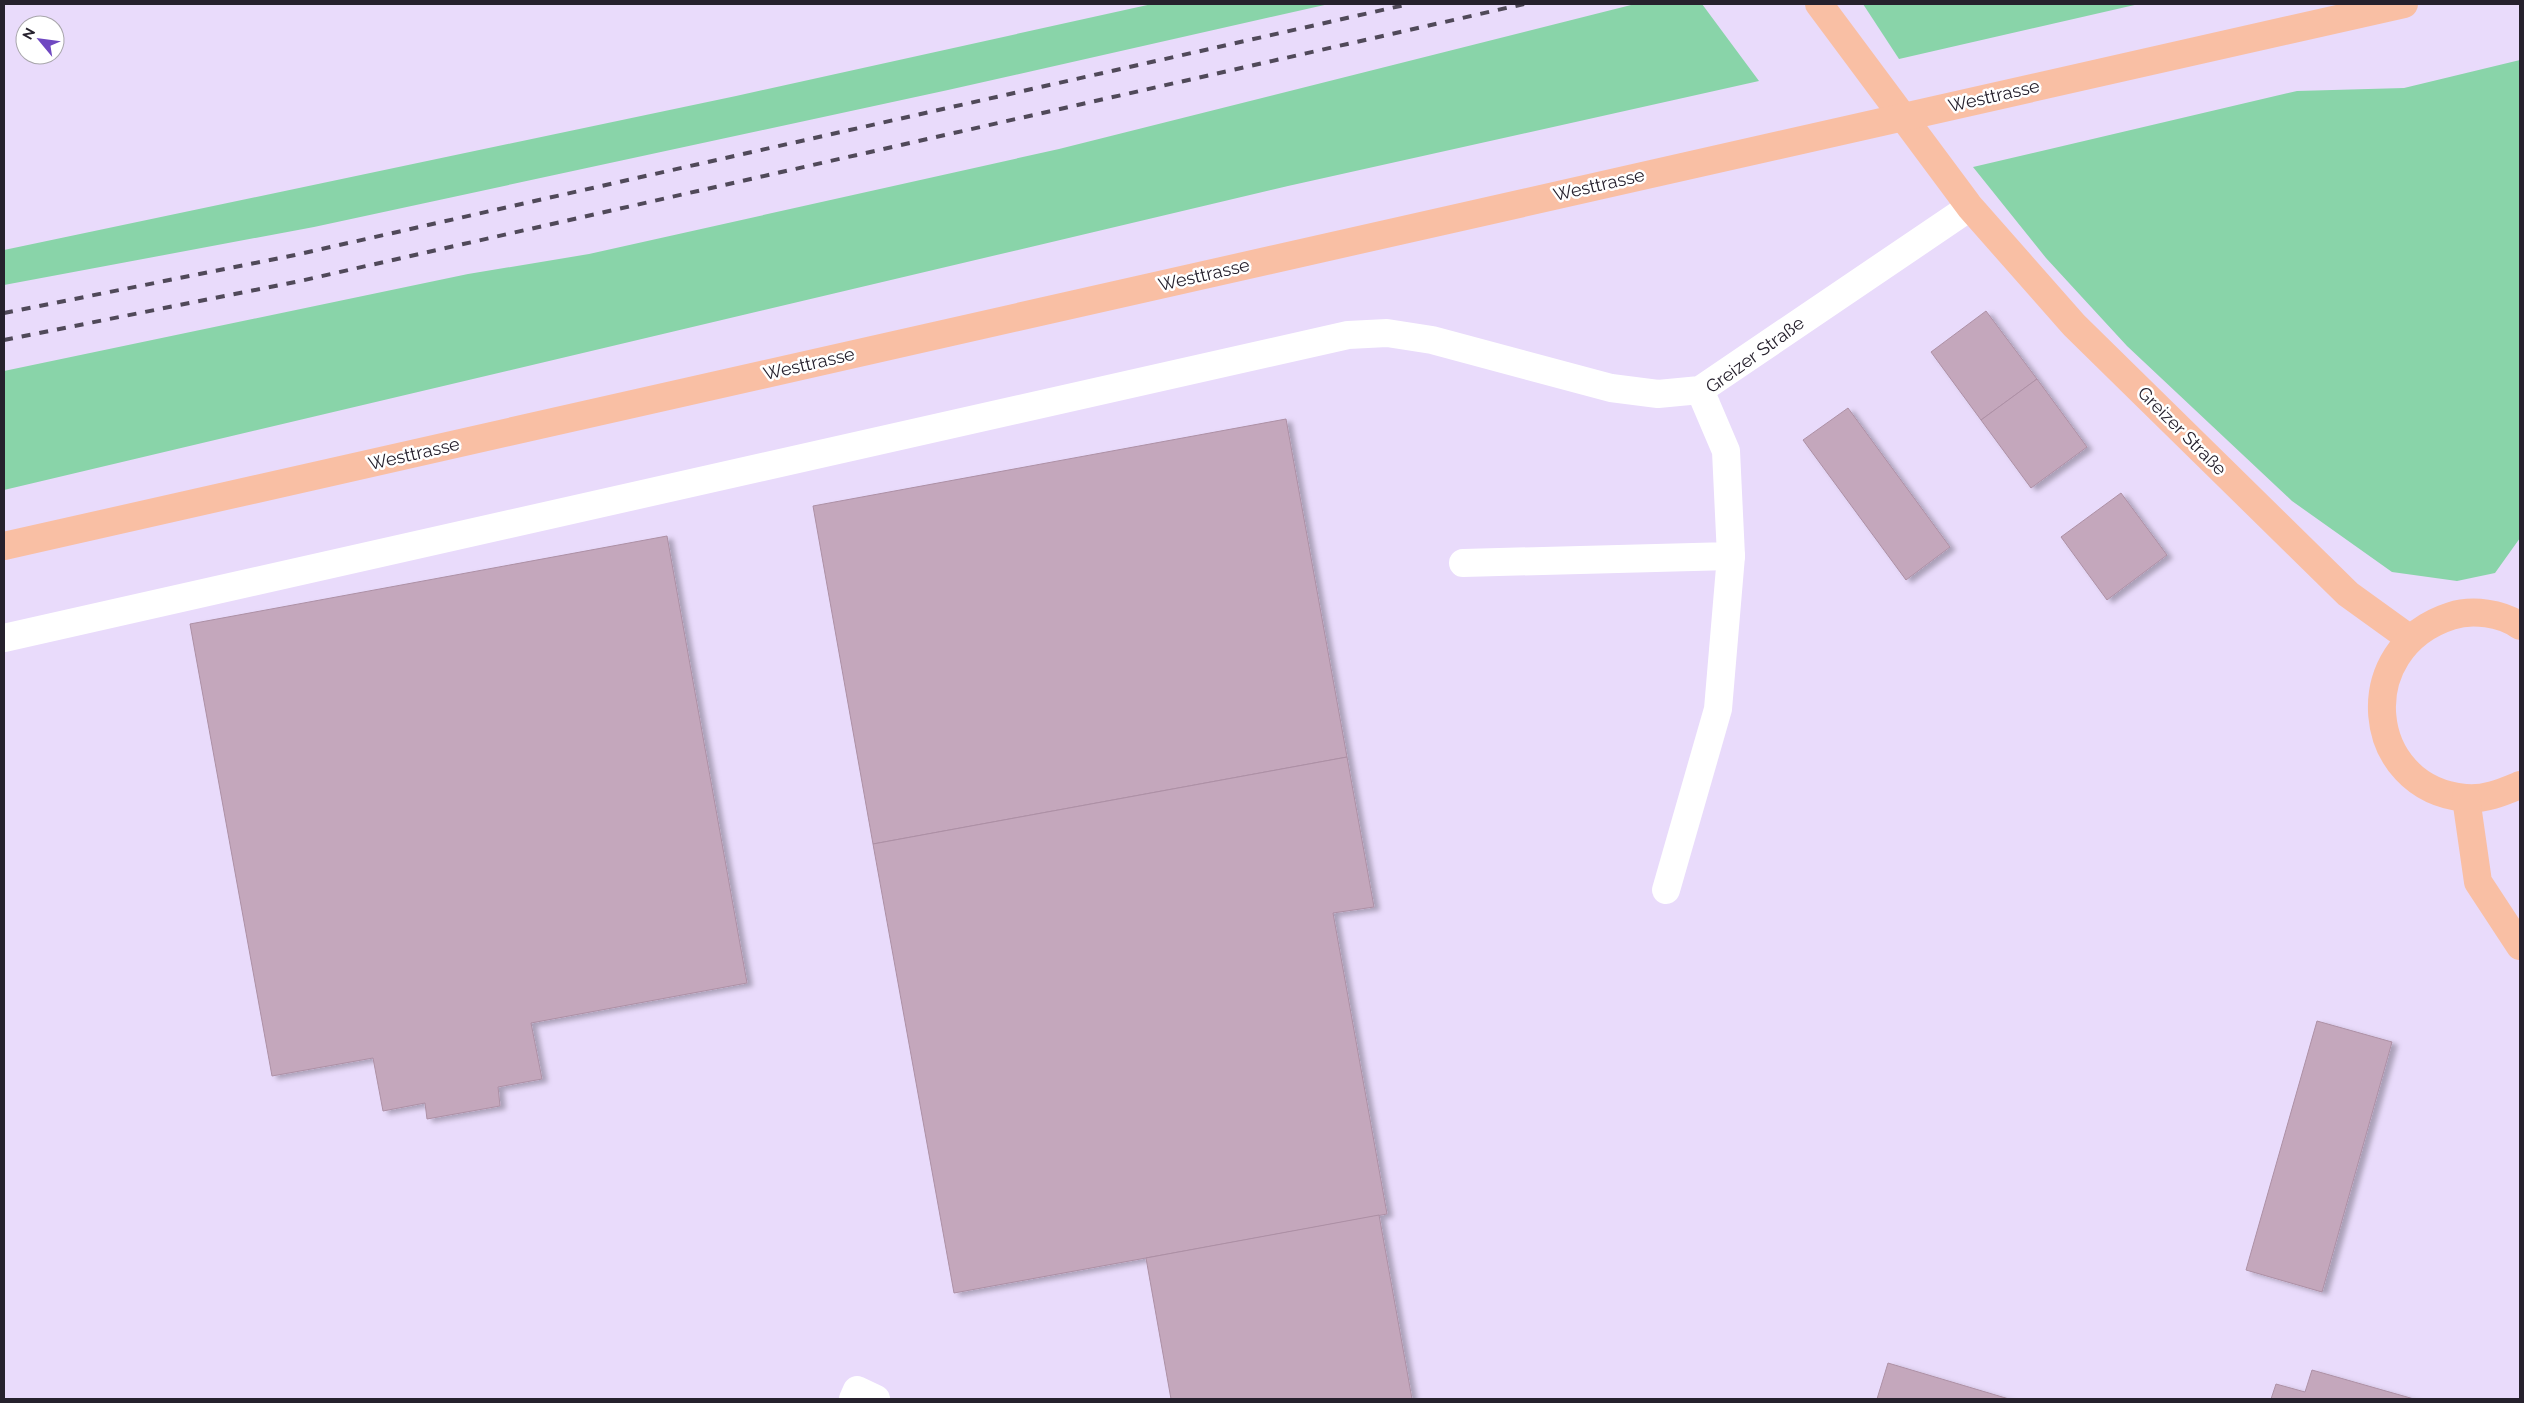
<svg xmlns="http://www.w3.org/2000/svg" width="2524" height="1403" viewBox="0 0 2524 1403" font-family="Raleway,sans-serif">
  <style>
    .green { fill: #89d4a9 }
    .building { fill: #c4a7bc; stroke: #ad90a5; filter: url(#shadow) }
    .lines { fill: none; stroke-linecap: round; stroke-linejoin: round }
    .minor { stroke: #fff; stroke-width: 28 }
    .major { stroke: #f9bfa4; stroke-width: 28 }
    .rail { stroke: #504959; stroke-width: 4; stroke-dasharray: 9 9; stroke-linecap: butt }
    .labels { text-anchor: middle; stroke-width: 5; stroke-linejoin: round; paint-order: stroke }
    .street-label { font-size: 18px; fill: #26212d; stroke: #fff }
  </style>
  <defs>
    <filter id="shadow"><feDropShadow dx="5.5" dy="3" stdDeviation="2.5" flood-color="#0004"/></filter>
  </defs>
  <rect width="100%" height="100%" fill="#e9dbfb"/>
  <g class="green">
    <path d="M1152 4H1329L948 90 314 227 4 285V250L736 96Z"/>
    <path d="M1635 4H1702L1759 81 1288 186 4 490V371L468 274 589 254 1059 149Z"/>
    <path d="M1863 4H2139L1899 59Z"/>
    <path d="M2520 60V538L2495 573 2457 581 2392 572 2292 501 2127 346 2046 258 1973 167 2297 91 2404 88Z"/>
  </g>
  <g class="building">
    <path d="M1986 311 2037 379 1981 420 1931 352Z"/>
    <path d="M2037 379 2087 447 2031 488 1981 420Z"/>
    <path d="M1848 408 1950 547 1906 580 1803 440Z"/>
    <path d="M1286 419 1347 757 873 844 813 506Z"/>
    <path d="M2121 493 2167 555 2107 600 2061 537Z"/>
    <path d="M667 536 747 983 531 1023 542 1079 498 1087 500 1106 427 1119 425 1103 383 1111 373 1058 272 1076 190 624Z"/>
    <path d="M1347 757 1374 907 1333 913 1387 1214 954 1293 873 844Z"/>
    <path d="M2317 1021 2392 1042 2322 1292 2246 1270Z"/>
    <path d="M1379 1215 1412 1399H1171L1146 1258Z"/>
    <path d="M1888 1363 2009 1399H1877Z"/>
    <path d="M2312 1370 2414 1399H2271L2276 1384 2305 1392Z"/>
  </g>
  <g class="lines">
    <g class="minor">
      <path d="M1463 563 1731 556 1726 451 1700 390"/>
      <path d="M4 638 1348 335 1387 333 1432 340 1611 388 1658 394 1700 390 1970 207"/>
      <path d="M1666 890 1718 709 1731 556"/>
      <path d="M853 1399 857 1390 876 1399"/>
    </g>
    <g class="major">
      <path d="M1819 4 1970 207 2074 325 2348 594 2409 638"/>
      <path d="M4 546 2404 4"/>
      <path d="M2520 626C2502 613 2472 609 2451 616 2351 648 2363 788 2465 798 2485 800 2503 792 2520 785"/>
      <path d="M2466 798 2478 882 2520 946"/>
    </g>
    <g class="rail">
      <path d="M4 313 295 255 1409 4"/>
      <path d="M4 340 300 281 1524 4"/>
    </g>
  </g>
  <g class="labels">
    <g class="street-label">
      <text transform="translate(1994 96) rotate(-13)" y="6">Westtrasse</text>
      <text transform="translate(1599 185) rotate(-13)" y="6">Westtrasse</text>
      <text transform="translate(1204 275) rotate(-13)" y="6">Westtrasse</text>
      <text transform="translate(1755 355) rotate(-36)" y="6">Greizer Straße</text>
      <text transform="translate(809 364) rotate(-13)" y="6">Westtrasse</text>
      <text transform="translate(2182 431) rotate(45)" y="6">Greizer Straße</text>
      <text transform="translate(414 454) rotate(-13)" y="6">Westtrasse</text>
    </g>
  </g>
  <rect width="2524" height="1403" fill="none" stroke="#26212d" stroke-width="10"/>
  <g transform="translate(40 40) rotate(299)"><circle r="24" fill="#ffffff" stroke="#a8a6ab"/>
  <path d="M0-4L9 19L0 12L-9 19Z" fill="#6f48c1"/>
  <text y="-8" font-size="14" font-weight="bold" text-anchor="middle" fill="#26212d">N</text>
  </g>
</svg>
